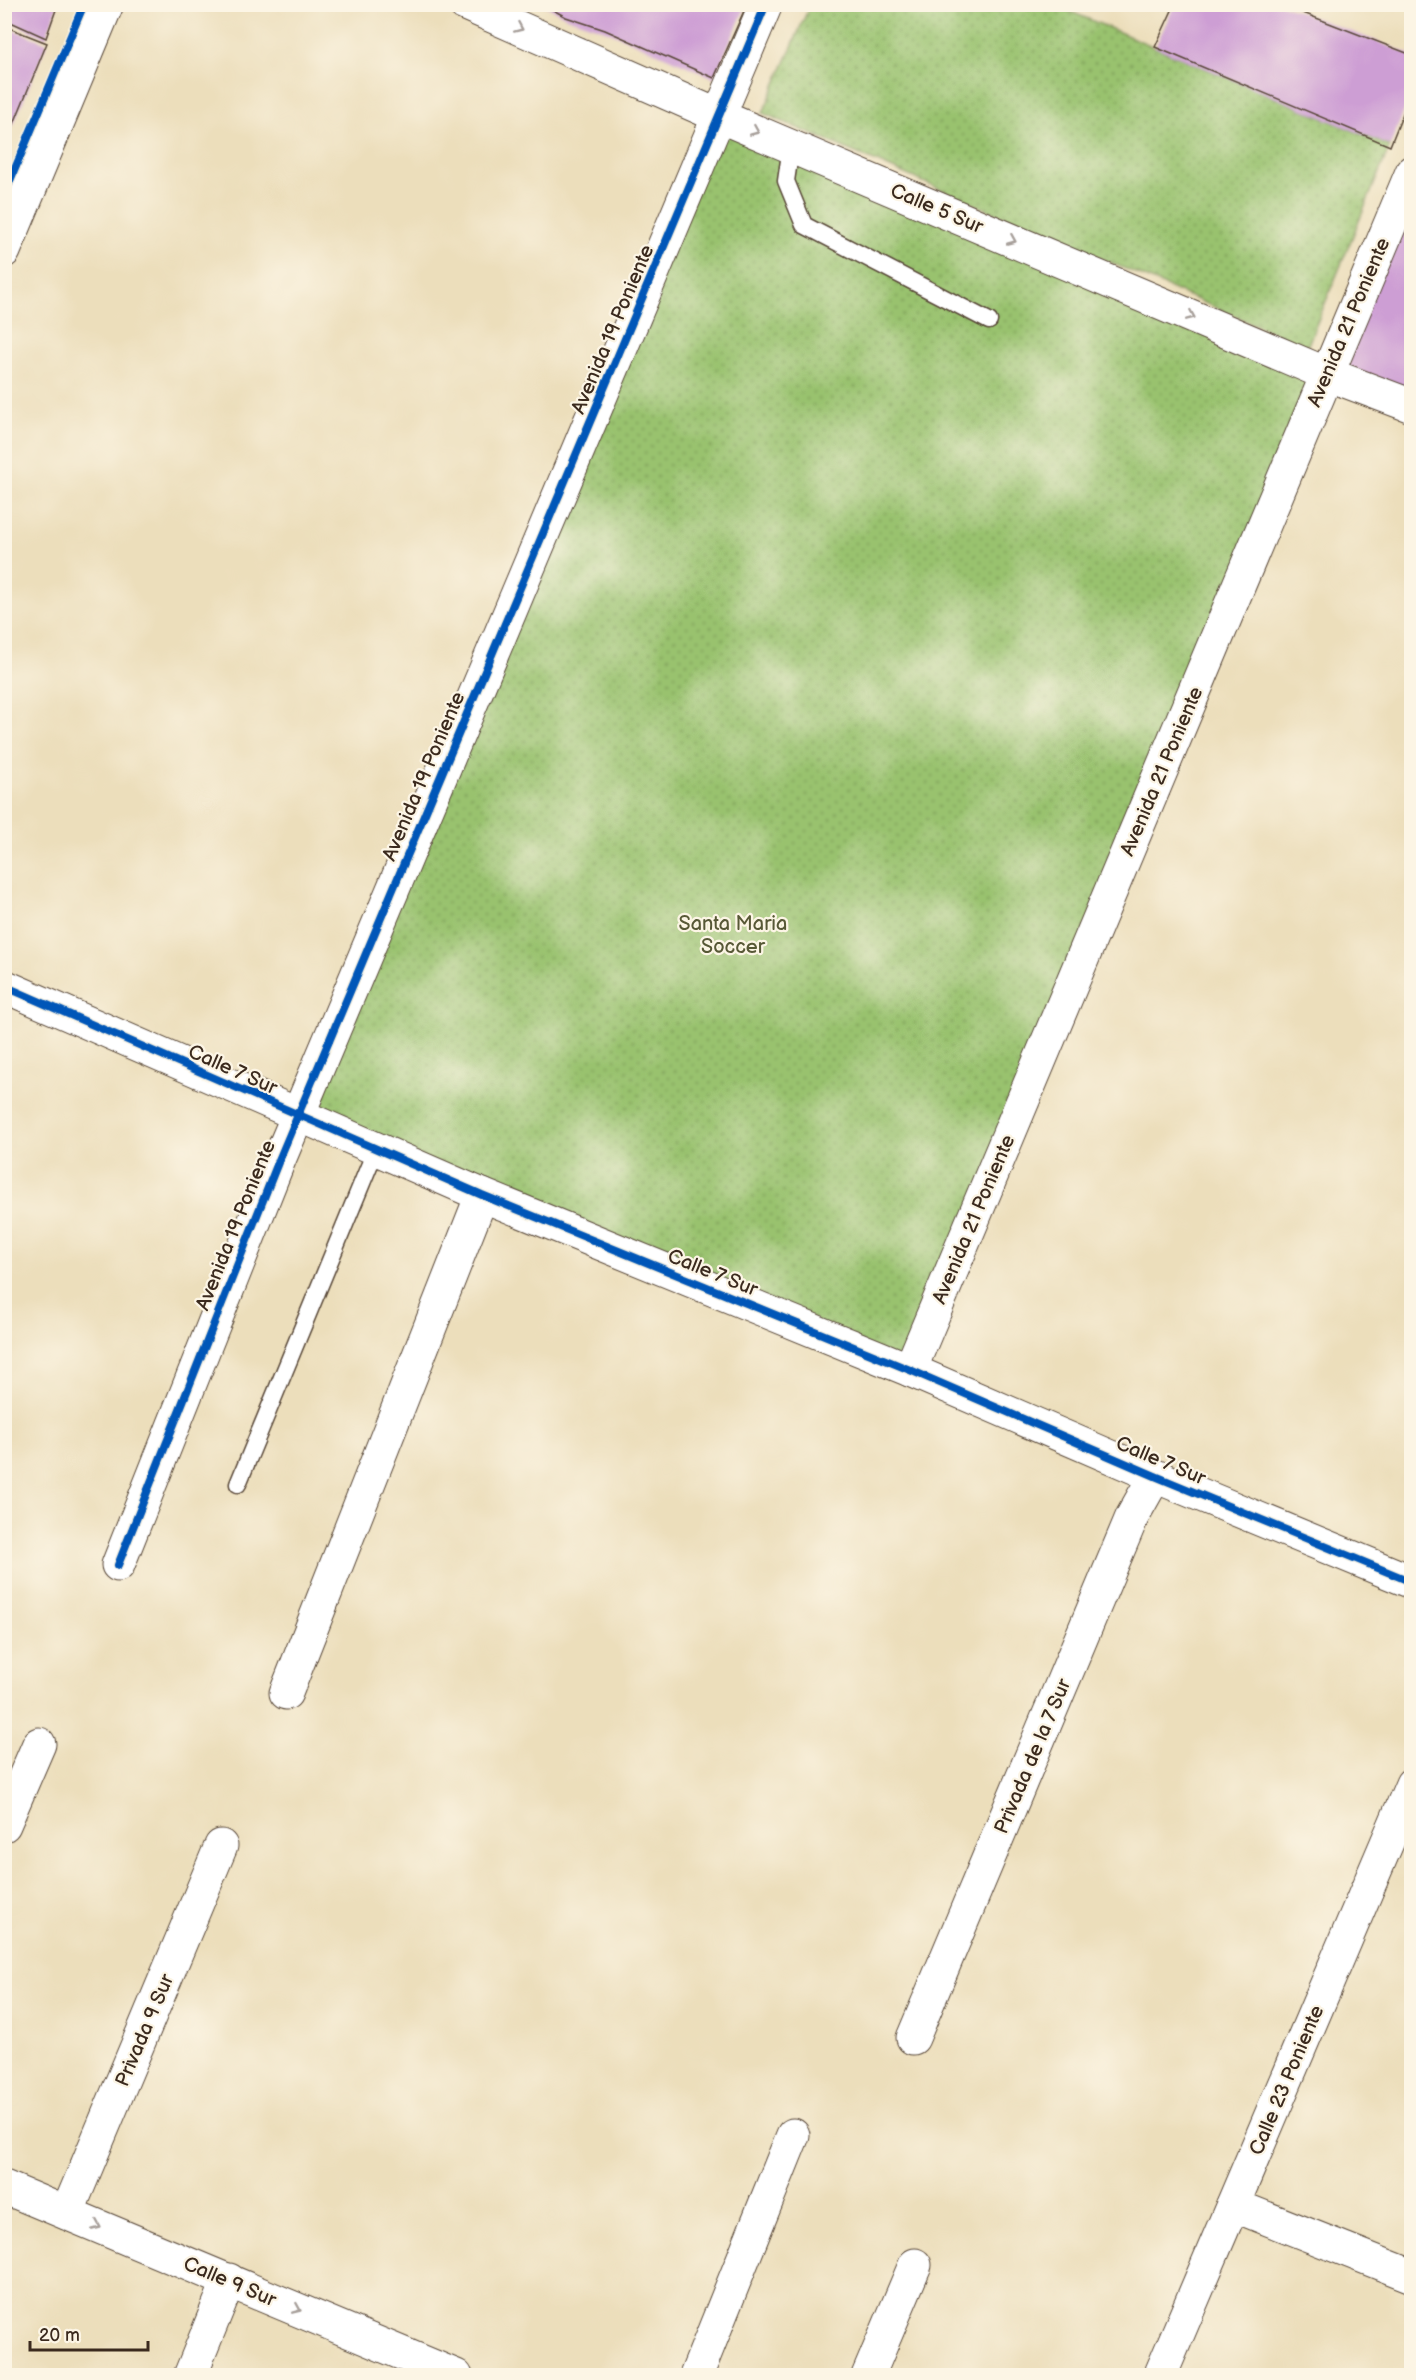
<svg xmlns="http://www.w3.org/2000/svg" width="1416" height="2380" viewBox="0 0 1416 2380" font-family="'Balsamiq Sans',sans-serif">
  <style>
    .grass { fill: url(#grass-dots); stroke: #6a7646; stroke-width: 1.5 }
    .building { fill: #cd9ed4 }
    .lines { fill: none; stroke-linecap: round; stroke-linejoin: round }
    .lane-casing { stroke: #564536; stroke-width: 19 }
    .street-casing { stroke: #564536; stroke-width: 35 }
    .secondary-casing { stroke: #564536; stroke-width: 35 }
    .lane { stroke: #fff; stroke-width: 16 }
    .street { stroke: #fff; stroke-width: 33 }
    .secondary { stroke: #fff; stroke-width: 33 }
    .cycleway-casing { stroke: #fcf5e5; stroke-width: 11 }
    .cycleway { stroke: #0057b8; stroke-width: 8 }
    .oneway { stroke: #a79f9a }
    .labels { text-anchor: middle; stroke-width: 4.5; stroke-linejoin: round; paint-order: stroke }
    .street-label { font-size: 20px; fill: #3b2a1e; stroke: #fcf5e5 }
    .park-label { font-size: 20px; fill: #575836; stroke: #fcf5e5 }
  </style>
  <defs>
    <pattern id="grass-dots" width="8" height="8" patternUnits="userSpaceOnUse" patternTransform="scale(1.5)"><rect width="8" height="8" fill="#99c26e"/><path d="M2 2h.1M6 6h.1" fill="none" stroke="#7e9e5a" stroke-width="1.8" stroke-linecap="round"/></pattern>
  </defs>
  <rect width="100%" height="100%" fill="#fcf5e5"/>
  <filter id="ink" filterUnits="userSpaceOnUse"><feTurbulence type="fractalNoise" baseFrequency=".0167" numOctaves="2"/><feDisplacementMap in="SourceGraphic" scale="12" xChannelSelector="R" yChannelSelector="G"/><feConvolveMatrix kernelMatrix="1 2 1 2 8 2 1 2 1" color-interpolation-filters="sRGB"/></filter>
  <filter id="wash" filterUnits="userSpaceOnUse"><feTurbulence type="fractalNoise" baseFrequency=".008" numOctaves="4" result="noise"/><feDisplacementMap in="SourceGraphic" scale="24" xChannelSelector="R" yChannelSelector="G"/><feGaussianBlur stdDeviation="1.35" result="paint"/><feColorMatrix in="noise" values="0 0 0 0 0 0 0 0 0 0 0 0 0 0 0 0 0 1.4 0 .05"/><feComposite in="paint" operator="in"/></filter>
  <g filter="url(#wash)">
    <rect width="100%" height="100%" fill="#ecdebb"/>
    <g class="grass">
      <path d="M810 5H1055L1390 146 1307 347 763 113Z"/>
      <path d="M719 116 1327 374 910 1370 298 1115Z"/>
    </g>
    <g id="blocks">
      <g class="building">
        <path d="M4 4H58L46 38 4 19Z"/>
        <path d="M542 4H747L714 78 605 30 566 17Z"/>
        <path d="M1175 4H1280L1412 55V91L1390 146 1155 47Z"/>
        <path d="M4 26 47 43 13 126 4 122Z"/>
        <path d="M1412 178V406L1327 374Z"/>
      </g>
    </g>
  </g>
  <g filter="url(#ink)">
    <use href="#blocks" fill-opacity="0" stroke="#564536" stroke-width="1.5"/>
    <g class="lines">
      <defs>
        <g id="lane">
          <path d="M791 147 786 181 804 225 989 321"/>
          <path d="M238 1484 376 1149"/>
        </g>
        <g id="street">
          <path d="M465 4 719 116 1327 374 1412 406"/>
          <path d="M4 986 482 1195 910 1370 1155 1476 1412 1582"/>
          <path d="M910 1370 1412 172"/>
          <path d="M118 1565 279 1160 766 4"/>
          <path d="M286 1693 482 1195"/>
          <path d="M4 1825 39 1744"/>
          <path d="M913 2038 1132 1517 1155 1476"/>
          <path d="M4 2187 456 2376"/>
          <path d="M1233 2205 1412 2276"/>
          <path d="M67 2213 221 1846"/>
          <path d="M190 2376 229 2280"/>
          <path d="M696 2376 793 2135"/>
          <path d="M868 2376 915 2265"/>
          <path d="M1160 2376 1412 1784"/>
        </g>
        <path id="secondary" d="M4 251 107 4"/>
      </defs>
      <use href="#lane" class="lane-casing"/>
      <use href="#street" class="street-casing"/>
      <use href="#secondary" class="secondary-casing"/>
      <use href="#lane" class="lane"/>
      <use href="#street" class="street"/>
      <use href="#secondary" class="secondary"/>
      <defs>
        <g id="cycleway">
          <path d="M4 195 84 4"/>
          <path d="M4 986 482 1195 910 1370 1155 1476 1412 1582"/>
          <path d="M118 1565 279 1160 766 4"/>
        </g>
      </defs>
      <use href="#cycleway" class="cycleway-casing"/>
      <use href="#cycleway" class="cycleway"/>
    </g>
    <defs><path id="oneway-chevron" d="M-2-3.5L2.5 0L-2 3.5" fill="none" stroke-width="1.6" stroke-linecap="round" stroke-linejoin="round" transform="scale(1.5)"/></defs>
    <g class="oneway">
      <use href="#oneway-chevron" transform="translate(519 28) rotate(24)"/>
      <use href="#oneway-chevron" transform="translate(755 131) rotate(23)"/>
      <use href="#oneway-chevron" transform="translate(1012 240) rotate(23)"/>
      <use href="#oneway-chevron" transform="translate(1191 316) rotate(23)"/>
      <use href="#oneway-chevron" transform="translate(97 2226) rotate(23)"/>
      <use href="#oneway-chevron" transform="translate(297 2309) rotate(23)"/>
    </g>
  </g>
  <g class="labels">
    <g class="street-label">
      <text transform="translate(937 208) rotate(23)" y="7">Calle 5 Sur</text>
      <text transform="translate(1348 322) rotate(-67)" y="7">Avenida 21 Poniente</text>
      <text transform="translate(612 329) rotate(-67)" y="7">Avenida 19 Poniente</text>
      <text transform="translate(1161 771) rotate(-67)" y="7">Avenida 21 Poniente</text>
      <text transform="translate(423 776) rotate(-67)" y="7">Avenida 19 Poniente</text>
      <text transform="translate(233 1069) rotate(24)" y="7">Calle 7 Sur</text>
      <text transform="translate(973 1219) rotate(-67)" y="7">Avenida 21 Poniente</text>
      <text transform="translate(235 1225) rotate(-68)" y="7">Avenida 19 Poniente</text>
      <text transform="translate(713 1272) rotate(22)" y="7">Calle 7 Sur</text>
      <text transform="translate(1161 1460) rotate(23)" y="7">Calle 7 Sur</text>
      <text transform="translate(1032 1756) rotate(-67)" y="7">Privada de la 7 Sur</text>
      <text transform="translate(144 2030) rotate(-67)" y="7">Privada 9 Sur</text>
      <text transform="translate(1286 2080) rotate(-67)" y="7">Calle 23 Poniente</text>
      <text transform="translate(230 2281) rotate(23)" y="7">Calle 9 Sur</text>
    </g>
    <g class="park-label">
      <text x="733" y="930">Santa Maria<tspan x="733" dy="23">Soccer</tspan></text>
    </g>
  </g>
  <rect width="1416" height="2380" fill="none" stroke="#fcf5e5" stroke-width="24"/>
  <path d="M30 2341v9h118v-9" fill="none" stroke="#3b2a1e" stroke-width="3"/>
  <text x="39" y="2341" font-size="18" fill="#3b2a1e" stroke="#fcf5e5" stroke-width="4.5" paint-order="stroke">20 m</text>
</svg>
